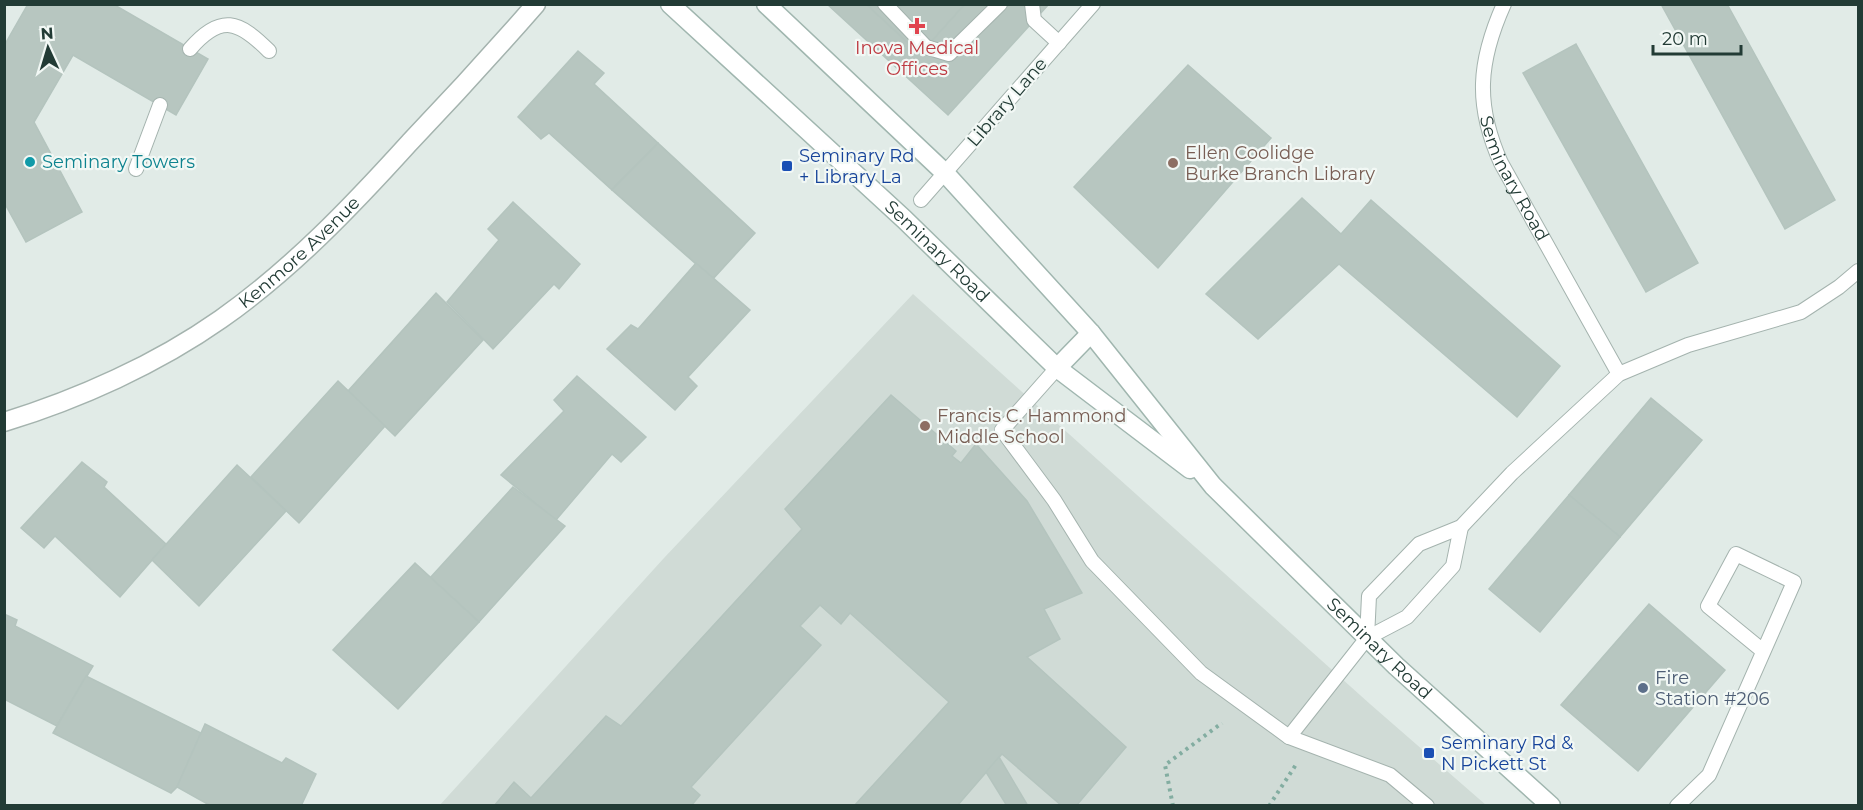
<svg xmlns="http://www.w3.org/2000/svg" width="1863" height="810" viewBox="0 0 1863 810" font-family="Montserrat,sans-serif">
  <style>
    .built { fill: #d0dbd6 }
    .building { fill: #b7c6c0; stroke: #b4c4be; stroke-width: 1.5 }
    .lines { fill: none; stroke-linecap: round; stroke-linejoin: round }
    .service-casing { stroke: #a4b3ae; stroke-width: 16 }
    .tertiary-casing { stroke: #a4b3ae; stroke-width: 21 }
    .secondary-casing { stroke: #a0b6af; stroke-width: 21 }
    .path { stroke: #83ada1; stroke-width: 4; stroke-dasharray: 3 4.5; stroke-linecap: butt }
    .service { stroke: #fff; stroke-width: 14 }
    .tertiary { stroke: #fff; stroke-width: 18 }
    .secondary { stroke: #fff; stroke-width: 18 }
    .health-dot { fill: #e0444e; stroke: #f2f8f5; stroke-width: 2 }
    .culture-dot { fill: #0f9aa8; stroke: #f2f8f5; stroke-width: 2 }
    .education-dot { fill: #8d6e63; stroke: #f2f8f5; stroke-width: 2 }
    .transit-dot { fill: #1a4fb4; stroke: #f2f8f5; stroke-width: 2 }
    .service-dot { fill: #5c6f8a; stroke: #f2f8f5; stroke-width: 2 }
    .labels { text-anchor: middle; stroke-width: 4.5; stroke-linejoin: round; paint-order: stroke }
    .health-label { font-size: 18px; fill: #be3a42; stroke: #f2f8f5 }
    .street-label { font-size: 18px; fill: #223b35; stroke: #f2f8f5 }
    .education-label { font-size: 18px; fill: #785e54; stroke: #f2f8f5; text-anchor: start }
    .transit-label { font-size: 18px; fill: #164399; stroke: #f2f8f5; text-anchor: start }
    .culture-label { font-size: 18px; fill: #0d838f; stroke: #f2f8f5; text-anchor: start }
    .service-label { font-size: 18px; fill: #4e5e75; stroke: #f2f8f5; text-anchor: start }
  </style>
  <rect width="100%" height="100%" fill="#e1ebe7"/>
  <path class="built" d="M913 294 1370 704 1486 805 439 806 664 558Z"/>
  <g class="building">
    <path d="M28 4H113L208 59 176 115 73 55 34 122 82 212 26 242 4 202V46Z"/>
    <path d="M827 4H1049L948 115Z"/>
    <path d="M866 4H965L920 54Z"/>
    <path d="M1661 4H1727L1835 200 1785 229Z"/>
    <path d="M1576 44 1698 263 1646 292 1523 73Z"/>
    <path d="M578 51 604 73 594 84 658 143 612 190 549 133 541 139 518 117Z"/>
    <path d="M1188 65 1271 138 1158 268 1074 187Z"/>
    <path d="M658 143 755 233 713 279 612 190Z"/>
    <path d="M1302 198 1341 234 1371 200 1560 366 1517 417 1339 264 1258 339 1206 294Z"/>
    <path d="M513 202 580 264 559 289 554 284 493 349 447 302 499 240 488 229Z"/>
    <path d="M696 263 750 310 688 377 697 386 675 410 607 349 631 325 638 329Z"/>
    <path d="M436 293 483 340 395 436 348 391Z"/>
    <path d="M577 376 646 437 621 462 612 454 556 520 501 475 564 411 554 400Z"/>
    <path d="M338 381 385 426 299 523 251 477Z"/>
    <path d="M891 395 956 451 952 456 961 463 976 444 1027 501 1082 593 1044 609 1060 639 1027 657 1126 747 1076 806H1062L1002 754 957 806H854L949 702 850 613 841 624 820 605 800 626 821 645 691 787 700 795 691 806H494L514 782 531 798 606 716 621 726 802 529 785 509Z"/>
    <path d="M1651 398 1702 440 1620 537 1569 495Z"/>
    <path d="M82 462 107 482 104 487 166 544 120 597 55 536 44 548 21 528Z"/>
    <path d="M237 465 286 511 199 606 152 560Z"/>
    <path d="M513 487 565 526 479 622 430 578Z"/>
    <path d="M1569 495 1620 537 1540 632 1489 589Z"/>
    <path d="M415 563 479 622 398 709 333 650Z"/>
    <path d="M1649 604 1725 670 1638 771 1561 705Z"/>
    <path d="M4 614 17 620 15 626 93 666 57 726 4 699Z"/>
    <path d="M86 676 201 733 177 787 171 793 53 733Z"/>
    <path d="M205 724 282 763 286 758 316 774 301 806H211L177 787Z"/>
    <path d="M999 757 1028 806H1007L986 772Z"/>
  </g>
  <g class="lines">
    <defs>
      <g id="service">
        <path d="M885 4 926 47 949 54 1000 4"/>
        <path d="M1032 4 1034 20 1059 43"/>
        <path id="s1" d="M1504 4C1478 62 1475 105 1501 163L1619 374"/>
        <path d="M190 49C221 13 239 21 269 51"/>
        <path d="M136 169 160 105"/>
        <path d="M921 200 1093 4"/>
        <path d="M1057 368 1002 430 1054 500 1092 561 1201 673 1289 737 1390 775 1427 806"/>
        <path d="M1367 638 1369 596 1419 544 1461 527 1512 473 1619 374 1688 345 1801 312 1839 287 1858 271"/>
        <path d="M1289 737 1367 638 1407 617 1453 566 1461 527"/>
        <path d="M1677 806 1709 775 1794 582 1736 554 1708 606 1763 651"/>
      </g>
      <g id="tertiary">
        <path id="s2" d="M4 422C79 399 157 364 221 319 292 269 352 206 410 142 453 97 495 51 536 4"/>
      </g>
      <g id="secondary">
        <path id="s3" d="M670 4 904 219 1057 368 1190 469"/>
        <path id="s4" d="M766 4 945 173 1091 333 1213 486 1396 666 1551 806"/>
        <path d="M1057 368 1091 333"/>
      </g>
    </defs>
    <use href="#service" class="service-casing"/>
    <use href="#tertiary" class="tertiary-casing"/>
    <use href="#secondary" class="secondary-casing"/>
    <g class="path">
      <path d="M1173 806 1165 765 1222 723"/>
      <path d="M1269 806 1297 763"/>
    </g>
    <use href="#service" class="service"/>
    <use href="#tertiary" class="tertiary"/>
    <use href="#secondary" class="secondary"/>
  </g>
  <path class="health-dot" d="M914 17h6v6h6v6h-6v6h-6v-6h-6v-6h6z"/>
  <circle class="culture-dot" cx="30" cy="162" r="6"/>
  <g class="education-dot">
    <circle cx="1173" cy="163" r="6"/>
    <circle cx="925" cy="426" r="6"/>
  </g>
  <g class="transit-dot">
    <rect x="781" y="160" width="12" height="12" rx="3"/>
    <rect x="1423" y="747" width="12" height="12" rx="3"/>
  </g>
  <circle class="service-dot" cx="1643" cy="688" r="6"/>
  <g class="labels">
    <g class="health-label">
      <text x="917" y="54">Inova Medical<tspan x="917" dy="21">Offices</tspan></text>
    </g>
    <g class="street-label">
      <text transform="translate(1007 102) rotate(-49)" y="6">Library Lane</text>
      <text dy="6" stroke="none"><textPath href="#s1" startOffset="184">Seminary Road</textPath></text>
      <text dy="6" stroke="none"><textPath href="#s3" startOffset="364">Seminary Road</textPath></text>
      <text dy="6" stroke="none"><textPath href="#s2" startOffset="344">Kenmore Avenue</textPath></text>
      <text dy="6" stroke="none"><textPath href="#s4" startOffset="891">Seminary Road</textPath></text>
    </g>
    <g class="education-label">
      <text x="1185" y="159">Ellen Coolidge<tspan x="1185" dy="21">Burke Branch Library</tspan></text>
      <text x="937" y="422">Francis C. Hammond<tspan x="937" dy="21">Middle School</tspan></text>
    </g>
    <g class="transit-label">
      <text x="799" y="162">Seminary Rd<tspan x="799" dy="21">+ Library La</tspan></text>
      <text x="1441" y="749">Seminary Rd &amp;<tspan x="1441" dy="21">N Pickett St</tspan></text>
    </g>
    <g class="culture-label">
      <text x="42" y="168">Seminary Towers</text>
    </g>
    <g class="service-label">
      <text x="1655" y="684">Fire<tspan x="1655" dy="21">Station #206</tspan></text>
    </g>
  </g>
  <rect width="1863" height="810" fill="none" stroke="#223b35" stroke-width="12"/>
  <g transform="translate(48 48) rotate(356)" stroke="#f2f8f5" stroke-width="4.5" paint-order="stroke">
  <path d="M0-4.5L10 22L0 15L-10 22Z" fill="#223b35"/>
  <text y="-9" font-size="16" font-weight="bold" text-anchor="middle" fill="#223b35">N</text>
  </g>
  <path d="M1653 45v9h88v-9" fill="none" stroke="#223b35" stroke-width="3"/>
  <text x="1662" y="45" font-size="18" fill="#223b35" stroke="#f2f8f5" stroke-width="4.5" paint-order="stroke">20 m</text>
</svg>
